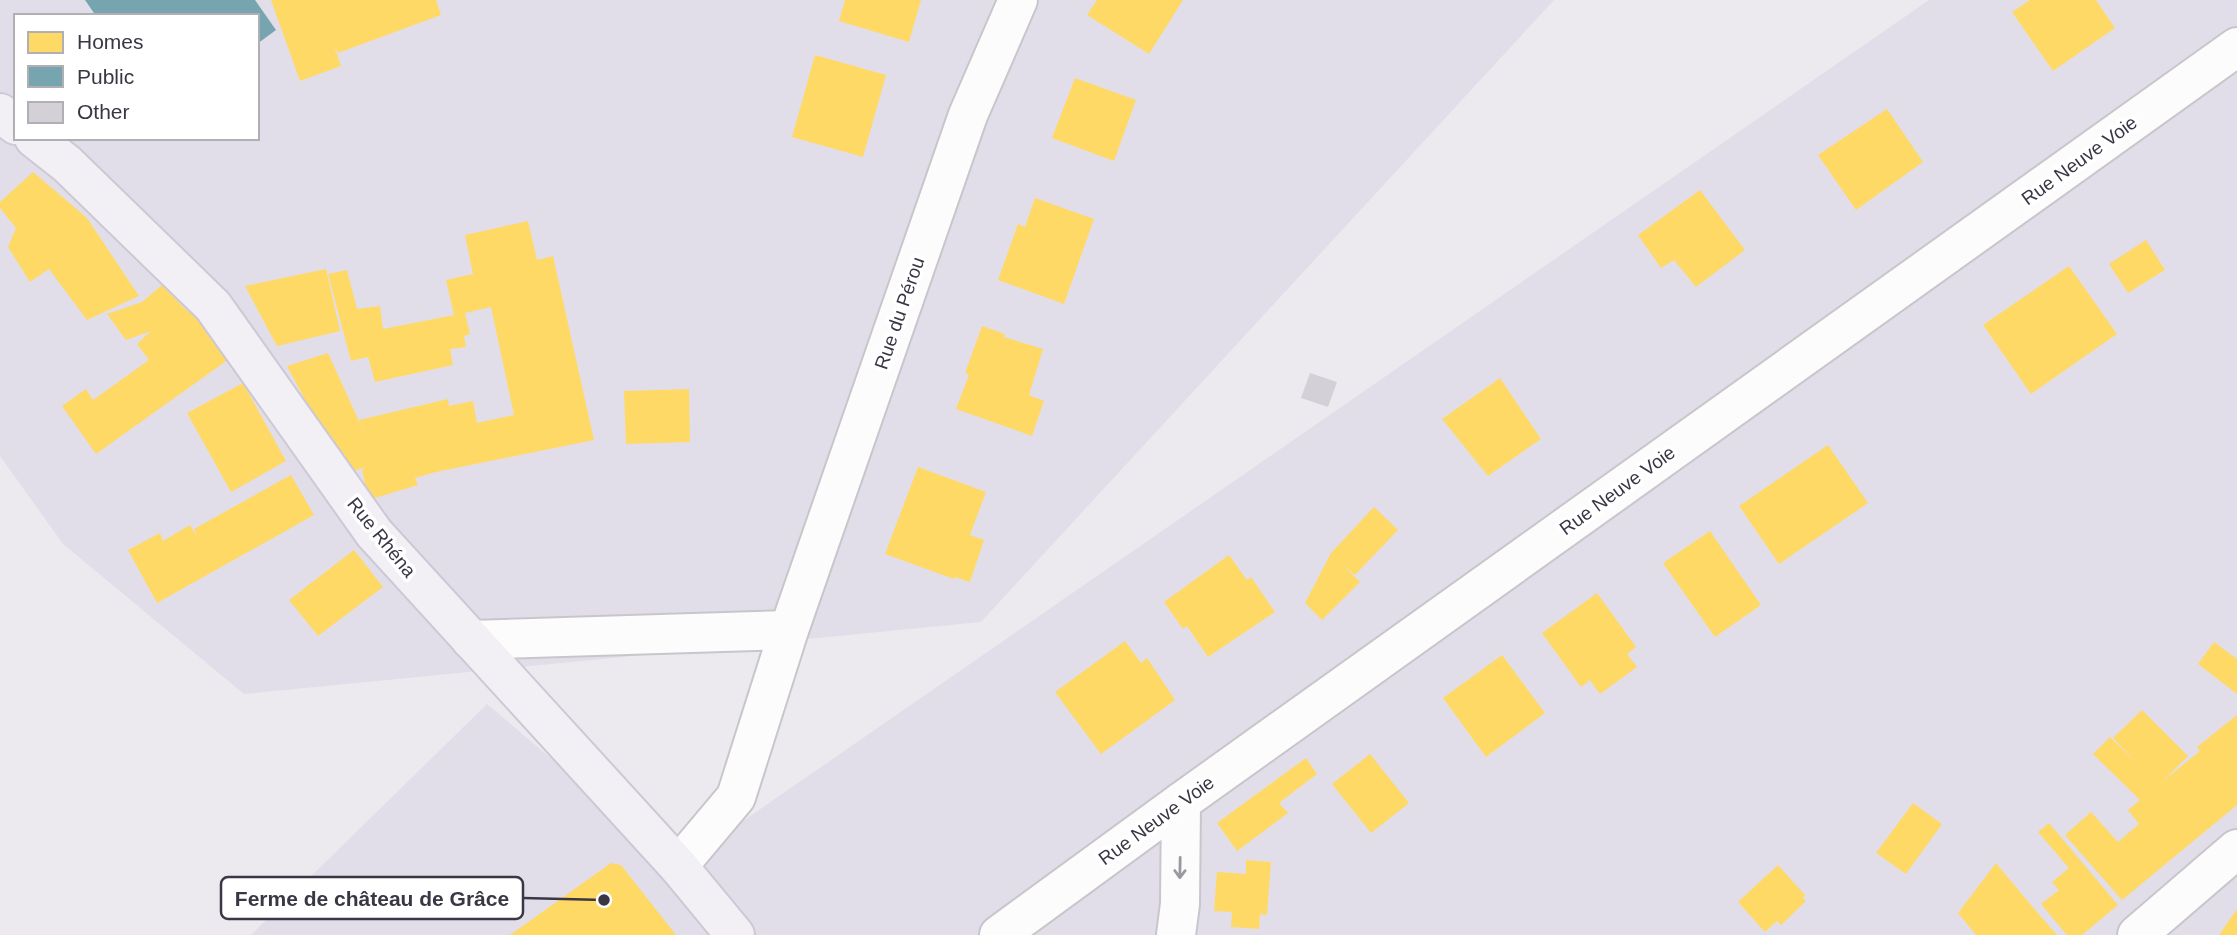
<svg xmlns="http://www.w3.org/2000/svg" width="2237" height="935" viewBox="0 0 2237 935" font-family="Helvetica,sans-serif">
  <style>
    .residential { fill: #e2dee9; fill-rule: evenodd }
    .homes { fill: #ffd966 }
    .public { fill: #76a5af }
    .building { fill: #d3d1d7 }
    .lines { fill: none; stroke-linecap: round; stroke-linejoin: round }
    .street-casing { stroke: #c8c6cb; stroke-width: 42 }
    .secondary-casing { stroke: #cdc8d5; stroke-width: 42 }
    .street { stroke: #fcfcfd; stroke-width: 38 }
    .secondary { stroke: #f2eff5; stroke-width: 38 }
    .oneway { stroke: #9b99a0 }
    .labels { text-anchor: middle; stroke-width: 7; stroke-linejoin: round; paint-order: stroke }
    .street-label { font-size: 19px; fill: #3a3644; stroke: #fff }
    .leader { fill: none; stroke: #3a3644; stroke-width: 2.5 }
    .callout-dot { fill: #3a3644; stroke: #fff; stroke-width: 2.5 }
    .callout { fill: #fff; stroke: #3a3644; stroke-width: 2.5 }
    .callout-label { font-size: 21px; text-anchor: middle; font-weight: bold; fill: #3a3644 }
  </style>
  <rect width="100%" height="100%" fill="#eceaef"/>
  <g class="residential">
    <path d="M0 0H1554L981 622 244 694 63 544 0 456ZM16 16H257V138H16Z"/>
    <path d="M1929 0H2237V935H251L487 704 678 866Z"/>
  </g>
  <g class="homes">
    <path d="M271 0H436L441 15 338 53 334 45 341 66 300 81Z"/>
    <path d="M845 0H921L909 42 839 21Z"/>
    <path d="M1097 0H1183L1149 54 1087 15Z"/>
    <path d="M2030 0H2096L2115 28 2053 71 2012 12Z"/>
    <path d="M815 55 886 75 863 157 792 137Z"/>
    <path d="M1075 78 1136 100 1114 161 1052 138Z"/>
    <path d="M1887 109 1923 162 1856 210 1818 155Z"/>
    <path d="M33 172 87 218 139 296 87 320 49 269 30 282 8 247 16 228 0 208V202Z"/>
    <path d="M1700 190 1745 250 1696 287 1674 260 1661 268 1638 235Z"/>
    <path d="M1035 198 1094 219 1064 304 998 280 1018 224 1025 227Z"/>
    <path d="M528 221 537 260 553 256 594 440 436 472 415 478 418 485 368 500 362 469 368 466 342 475 318 424 287 366 328 353 368 441 359 420 448 399 449 406 473 401 477 423 514 415 517 429 491 307 465 313 470 334 464 336 466 347 450 349 453 365 375 382 368 357 351 361 328 274 347 270 357 309 380 306 383 329 454 315 446 280 473 274 465 235Z"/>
    <path d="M2146 240 2165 270 2128 293 2109 264Z"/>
    <path d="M2069 266 2117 334 2031 394 1983 325Z"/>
    <path d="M326 269 340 331 277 346 245 286Z"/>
    <path d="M162 285 184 308 202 322 229 359 96 454 62 406 86 389 93 400 149 360 137 344 151 331 126 340 107 314 142 302Z"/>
    <path d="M982 326 1005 334 1004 337 1043 349 1029 395 1044 401 1032 436 956 409 969 375 965 373Z"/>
    <path d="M1500 378 1541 439 1488 476 1442 419Z"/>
    <path d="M243 383 286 461 231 492 187 413Z"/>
    <path d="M689 389 690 442 626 444 624 391Z"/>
    <path d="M1828 445 1868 503 1779 564 1739 506Z"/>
    <path d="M918 467 986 492 970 535 984 540 970 582 955 577 954 579 885 554Z"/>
    <path d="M291 475 314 515 157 603 128 550 160 533 163 541 190 525 197 537 194 529Z"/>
    <path d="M1374 507 1398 530 1355 575 1343 565 1360 582 1322 620 1305 603 1331 553Z"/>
    <path d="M1710 531 1761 605 1715 637 1663 563Z"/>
    <path d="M354 550 383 587 318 636 289 600Z"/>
    <path d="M1229 555 1247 580 1251 577 1275 612 1208 657 1187 626 1183 629 1164 602Z"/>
    <path d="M1597 593 1636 647 1627 654 1637 667 1600 694 1590 680 1581 687 1542 633Z"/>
    <path d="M1125 641 1141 663 1147 658 1175 700 1101 754 1055 692Z"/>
    <path d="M2214 642 2237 659V694L2198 664Z"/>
    <path d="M1502 655 1545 713 1486 757 1443 698Z"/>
    <path d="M2142 710 2188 756 2163 781 2200 751 2197 747 2237 715V805L2122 900 2065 835 2091 812 2126 851 2118 842 2139 824 2128 810 2140 800 2093 754 2110 737 2137 763 2113 738Z"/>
    <path d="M1370 754 1409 803 1371 833 1332 784Z"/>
    <path d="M1306 758 1317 774 1279 803 1288 813 1237 851 1217 823Z"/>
    <path d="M1913 803 1942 824 1906 874 1876 853Z"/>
    <path d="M2049 823 2118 905 2082 935H2067L2041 904 2059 890 2052 882 2069 868 2038 832Z"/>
    <path d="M1246 860 1271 862 1267 915 1260 914 1259 929 1231 927 1232 912 1214 911 1217 872 1246 874Z"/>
    <path d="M611 863 621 865 676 935H510Z"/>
    <path d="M1996 863 2031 905 2057 935H1976L1958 913Z"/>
    <path d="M1778 865 1805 895 1803 898 1806 901 1781 925 1777 921 1765 932 1738 902Z"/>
    <path d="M2237 909V935H2219Z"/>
  </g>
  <path class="public" d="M85 0H255L276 30 257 44V16H96Z"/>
  <path class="building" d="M1310 373 1337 382 1328 407 1301 398Z"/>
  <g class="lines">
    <defs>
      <g id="street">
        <path d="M471 640 789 630"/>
        <path d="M678 866 736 797 789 630 968 115 1018 0"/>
        <path d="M999 935 1181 802 2237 47"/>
        <path d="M1176 935 1180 904 1181 802"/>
        <path d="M2137 935 2237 849"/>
      </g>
      <g id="secondary">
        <path d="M0 113 16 125"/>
        <path d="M34 138 67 164 213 306 374 533 678 866 735 935"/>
      </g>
    </defs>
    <use href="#street" class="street-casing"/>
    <use href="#secondary" class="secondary-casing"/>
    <use href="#street" class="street"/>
    <use href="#secondary" class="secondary"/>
  </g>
  <defs><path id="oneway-shaft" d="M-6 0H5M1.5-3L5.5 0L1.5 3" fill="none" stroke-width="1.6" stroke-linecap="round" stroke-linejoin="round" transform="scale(1.75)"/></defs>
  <use class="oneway" href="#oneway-shaft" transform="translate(1180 868) rotate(91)"/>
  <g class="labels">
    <g class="street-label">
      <text transform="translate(2079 160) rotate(-36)" y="7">Rue Neuve Voie</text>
      <text transform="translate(899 313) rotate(-71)" y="7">Rue du Pérou</text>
      <text transform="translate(1617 490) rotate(-36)" y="7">Rue Neuve Voie</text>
      <text transform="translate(382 537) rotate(51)" y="7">Rue Rhéna</text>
      <text transform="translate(1156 820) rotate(-36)" y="7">Rue Neuve Voie</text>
    </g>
  </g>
  <path class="leader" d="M604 900L523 898"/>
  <circle class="callout-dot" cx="604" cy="900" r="7"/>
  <rect class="callout" x="221" y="877" width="302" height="42" rx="7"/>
  <g class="callout-label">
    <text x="372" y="906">Ferme de château de Grâce</text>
  </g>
  <rect x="14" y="14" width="245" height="126" fill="#ffffff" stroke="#b0afb4" stroke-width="2"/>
  <rect x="28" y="32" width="35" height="21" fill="#ffd966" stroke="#b0afb4" stroke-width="2"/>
  <text x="77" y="49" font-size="21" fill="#3a3644">Homes</text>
  <rect x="28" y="66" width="35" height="21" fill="#76a5af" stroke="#b0afb4" stroke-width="2"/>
  <text x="77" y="84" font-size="21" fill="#3a3644">Public</text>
  <rect x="28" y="102" width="35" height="21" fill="#d3d1d7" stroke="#b0afb4" stroke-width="2"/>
  <text x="77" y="119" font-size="21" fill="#3a3644">Other</text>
</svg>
